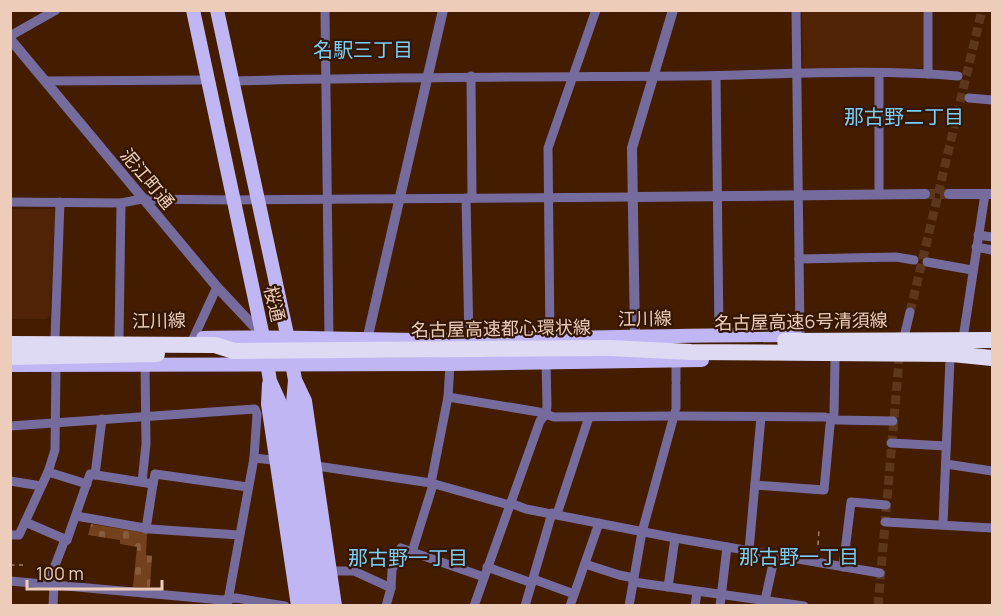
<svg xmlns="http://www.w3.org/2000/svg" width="1003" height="616" viewBox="0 0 1003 616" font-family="Manrope,'Noto Sans JP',sans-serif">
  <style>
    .built { fill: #4f2304 }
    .cemetery { fill: url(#cemetery-stones) }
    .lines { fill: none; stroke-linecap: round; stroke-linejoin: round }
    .minor-tunnel { stroke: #5d371c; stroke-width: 9; stroke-dasharray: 9 4.5; stroke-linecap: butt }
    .tertiary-tunnel { stroke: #5d371c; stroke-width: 10; stroke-dasharray: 10 5; stroke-linecap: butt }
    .path { stroke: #a17d65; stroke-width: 1.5; stroke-dasharray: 4.5 4.5; stroke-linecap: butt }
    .minor { stroke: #756c9d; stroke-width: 9 }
    .tertiary { stroke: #756c9d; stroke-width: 10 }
    .primary { stroke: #c0b6f3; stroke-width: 14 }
    .motorway { stroke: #dedaf3; stroke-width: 16 }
    .motorway-bridge { stroke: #dedaf3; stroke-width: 16 }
    .labels { text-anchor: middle; stroke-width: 4.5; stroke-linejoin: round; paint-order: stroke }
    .street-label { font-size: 18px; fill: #edcdb9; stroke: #331704 }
    .neighbourhood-label { font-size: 20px; fill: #7bcdf8; stroke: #331704 }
  </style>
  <defs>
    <pattern id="cemetery-stones" width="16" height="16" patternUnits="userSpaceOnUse" patternTransform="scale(1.5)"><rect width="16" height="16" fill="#74411e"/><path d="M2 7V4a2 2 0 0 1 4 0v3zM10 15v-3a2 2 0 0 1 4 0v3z" fill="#885b3d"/></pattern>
  </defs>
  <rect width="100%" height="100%" fill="#441c00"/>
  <g class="built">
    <path d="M885 10 921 12 924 15 925 65 922 68 805 70 803 67 802 11Z"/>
    <path d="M10 209H53L55 212 50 316 46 319H11Z"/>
  </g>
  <path class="cemetery" d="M91 524 147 533 146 555 152 556 150 587H133L137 547 120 544V540L88 535Z"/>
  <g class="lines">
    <g class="minor-tunnel">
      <path d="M910 312 982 10"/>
      <path d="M878 606 899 360"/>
    </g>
    <path class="tertiary-tunnel" d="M925 194H949"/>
    <g class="path">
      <path d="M818 545 819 528"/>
      <path d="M10 565H23"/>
    </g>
    <g class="minor">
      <path d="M325 10 329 339"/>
      <path d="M796 10 800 335"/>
      <path d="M928 10V74"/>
      <path d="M10 36 56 10"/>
      <path d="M879 74V194"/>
      <path d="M471 76 472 198"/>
      <path d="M716 76 719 335"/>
      <path d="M45 81 206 80"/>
      <path d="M232 81C383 77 535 77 686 76 776 75 868 68 958 76"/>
      <path d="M969 98 992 100"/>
      <path d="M466 198 469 340"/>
      <path d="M10 202 121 203 142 199 232 200 632 197"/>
      <path d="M978 235 992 237"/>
      <path d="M976 247 992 250"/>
      <path d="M799 259 896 257 914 260"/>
      <path d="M927 262 972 270"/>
      <path d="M964 332 985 194"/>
      <path d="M905 333 910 312"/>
      <path d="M55 338 60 202"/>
      <path d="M550 338 548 148 596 10"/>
      <path d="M193 339 217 287"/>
      <path d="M119 340 121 203"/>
      <path d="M676 360V381"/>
      <path d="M448 397 539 412 554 417 674 416 825 417 837 420 893 421"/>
      <path d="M676 408V385"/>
      <path d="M10 426 255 409 257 414 254 458 227 606"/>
      <path d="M891 443 946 446"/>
      <path d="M254 458 281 461"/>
      <path d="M946 464 992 471"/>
      <path d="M310 465 431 483 509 505"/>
      <path d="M48 472 87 484"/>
      <path d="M95 475 102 419"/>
      <path d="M10 481 41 486"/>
      <path d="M142 482 146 444 145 364"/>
      <path d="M755 485 824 490 830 425 834 414 835 360"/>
      <path d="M510 503 526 509 675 538 880 573"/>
      <path d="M557 514 589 417"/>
      <path d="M76 516 150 529 239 535"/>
      <path d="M25 522 67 540"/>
      <path d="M885 522 992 528"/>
      <path d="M943 524 950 359"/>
      <path d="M146 529 153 484"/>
      <path d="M10 535H19L48 472 55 450 56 365"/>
      <path d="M749 550 761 417"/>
      <path d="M412 552 484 577"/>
      <path d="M585 564 619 575 634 578"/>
      <path d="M487 567 532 583"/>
      <path d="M843 567 851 502 886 505"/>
      <path d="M325 571H354L391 588"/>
      <path d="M533 579 574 594"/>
      <path d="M10 581 222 600 236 598 285 606"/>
      <path d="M633 582 804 606"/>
      <path d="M668 587 675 538"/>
      <path d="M765 600 775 555"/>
      <path d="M53 606 54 584 51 576 64 542 67 540 90 474 153 484 155 474 248 487"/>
      <path d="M386 606 391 588 392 570 401 548 412 552 432 488 431 483 448 397 450 364"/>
      <path d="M474 606 540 421 546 414 547 406 546 361"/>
      <path d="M525 606 552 513"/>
      <path d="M570 606 599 523"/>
      <path d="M629 606 642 532 675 412"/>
      <path d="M695 606 697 592"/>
      <path d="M720 606 727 547"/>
    </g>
    <g class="tertiary">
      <path d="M10 39 217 287 263 336"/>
      <path d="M949 194H992"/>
      <path d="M632 197 925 194"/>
      <path d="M635 337 632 148 673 10"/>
      <path d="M367 340 443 10"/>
    </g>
    <g class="primary">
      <path d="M193 10 263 337 270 381 280 403 311 606"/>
      <path d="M217 10 288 339 295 380 293 403 324 606"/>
      <path d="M203 338C282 336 361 340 440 340 558 339 677 335 795 335"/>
      <path d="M11 365 450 364 702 360"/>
      <path d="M296 382 305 401 335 606"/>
      <path d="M269 384 268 404 298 606"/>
    </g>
    <g class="motorway">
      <path d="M785 341 992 340"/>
      <path d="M10 344 215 345 234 351"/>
      <path d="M610 348 691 352 952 354 992 358"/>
      <path d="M10 357 157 354"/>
    </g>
    <path class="motorway-bridge" d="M234 351 610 348"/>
  </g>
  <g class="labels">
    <g class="street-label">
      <text transform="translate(147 179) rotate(50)" y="6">泥江町通</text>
      <text transform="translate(274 304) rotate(77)" y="6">桜通</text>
      <text transform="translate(645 319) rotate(-1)" y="6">江川線</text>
      <text transform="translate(159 321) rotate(-1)" y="6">江川線</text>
      <text transform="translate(801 322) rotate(-1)" y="6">名古屋高速6号清須線</text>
      <text transform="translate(501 329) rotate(-1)" y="6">名古屋高速都心環状線</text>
    </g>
    <g class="neighbourhood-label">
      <text x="363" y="57">名駅三丁目</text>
      <text x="904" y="124">那古野二丁目</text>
      <text x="799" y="564">那古野一丁目</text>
      <text x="408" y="565">那古野一丁目</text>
    </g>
  </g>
  <rect width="1003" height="616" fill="none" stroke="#edcdb9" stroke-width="24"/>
  <path d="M27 580v9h135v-9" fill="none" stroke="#edcdb9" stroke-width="3"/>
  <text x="36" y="580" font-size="18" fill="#edcdb9" stroke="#331704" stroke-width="4.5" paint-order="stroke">100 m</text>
</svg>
